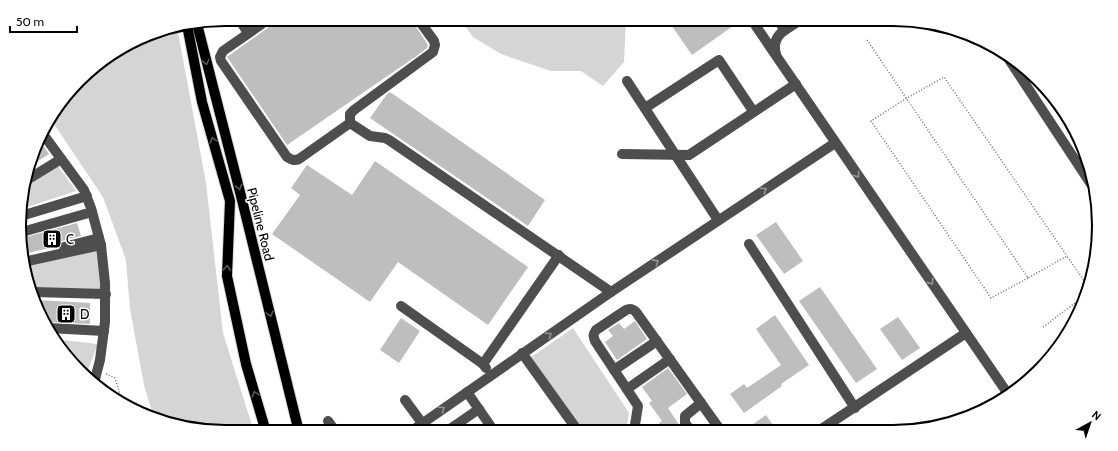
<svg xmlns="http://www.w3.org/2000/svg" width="1118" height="451" viewBox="0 0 1118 451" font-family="Cabin,sans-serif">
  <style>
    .green { fill: #d5d5d5 }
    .building { fill: #bebebe }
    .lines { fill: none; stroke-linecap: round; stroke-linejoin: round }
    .major-casing { stroke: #dbdbdb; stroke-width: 12 }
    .path { stroke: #707070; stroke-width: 1.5; stroke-dasharray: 1 2; stroke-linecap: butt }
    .minor { stroke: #4e4e4e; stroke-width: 10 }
    .major { stroke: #000; stroke-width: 10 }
    .oneway { stroke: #595959 }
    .oneway2 { stroke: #959595 }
    .labels { text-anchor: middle; stroke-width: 3; stroke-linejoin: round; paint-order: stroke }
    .street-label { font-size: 13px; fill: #000; stroke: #fff }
    .poi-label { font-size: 13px; fill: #000; stroke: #fff; text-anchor: start }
    .rim { fill: none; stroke: #000; stroke-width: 2 }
  </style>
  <rect width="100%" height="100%" fill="#fff"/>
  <g class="green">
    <path d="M460 19H626L624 62 603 86 581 71H551L501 54 473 37Z"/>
    <path d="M177 27 206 183 223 333 254 432H226L159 421 154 418 144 385 130 309 126 260 103 197 50 118 90 70 159 30Z"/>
    <path d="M58 166 76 191 21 209V198L24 188Z"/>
    <path d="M99 249 104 289 32 288 23 266Z"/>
    <path d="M573 328 629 413 626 431H581L530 358Z"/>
    <path d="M53 339 98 344 86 375 54 340Z"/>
  </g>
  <g class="building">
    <path d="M275 19H411L428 45 427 48 418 55 287 145 227 57 273 24Z"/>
    <path d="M667 19H728L733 26 692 55Z"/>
    <path d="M390 92 545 200 528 226 370 118 387 94Z"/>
    <path d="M40 141 49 154 32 165Z"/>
    <path d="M375 161 528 267 488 325 398 262 370 302 272 234 300 195 291 188 307 165 352 195Z"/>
    <path d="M776 222 803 261 784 274 756 235Z"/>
    <path d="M77 223 81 236 62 241 59 243 58 246 23 254 22 238Z"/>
    <path d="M820 287 877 369 856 383 799 301Z"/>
    <path d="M37 300 90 303V324L46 322Z"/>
    <path d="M775 315 809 365 781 384 782 386 744 413 730 394 744 384 747 388 781 365 756 329Z"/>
    <path d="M898 317 920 348 902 360 880 329Z"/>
    <path d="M401 318 420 331 399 363 380 350Z"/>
    <path d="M635 321 647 339 617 360 605 342 613 336 608 330 619 323 624 329Z"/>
    <path d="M668 368 687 394 668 408 683 431H649L662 421 649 403 652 401 642 387Z"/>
    <path d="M766 415 777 431H758L753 424Z"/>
  </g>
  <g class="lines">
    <defs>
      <g id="major">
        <path d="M197 24 241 196 299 432"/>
        <path d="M187 25 202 102 230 201 227 276 246 364 266 432"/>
      </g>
    </defs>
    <use href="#major" class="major-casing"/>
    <g class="path">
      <path d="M867 40 1028 278 1067 256 1089 288"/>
      <path d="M1028 278 991 298 871 121 907 98 944 77 1067 256"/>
      <path d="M1043 327 1086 295"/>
      <path d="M106 374 115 378 122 401"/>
    </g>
    <g class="minor">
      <path d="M239 19 248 33"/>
      <path d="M269 19 223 51 220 57 221 61 287 157C292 160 294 161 299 159L350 123V114L354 110 433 52 435 45 434 41 418 19"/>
      <path d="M751 19 1008 394"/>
      <path d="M785 30 802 19"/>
      <path d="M776 54C773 44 776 36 785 30L777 19"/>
      <path d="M1008 58 1091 184"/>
      <path d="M627 81 718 220"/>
      <path d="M645 108 719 60 753 111"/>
      <path d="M350 123 370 136 385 138 389 140 611 292"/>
      <path d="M43 134 84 190 91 208 101 245 105 283V322L100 360 94 383"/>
      <path d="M622 154 689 155 796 84"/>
      <path d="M27 180 61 159"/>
      <path d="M21 216 87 196"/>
      <path d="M22 232 92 212"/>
      <path d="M749 244 855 408"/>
      <path d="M64 247 99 238"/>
      <path d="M23 262 101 245"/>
      <path d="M34 292 106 294"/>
      <path d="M401 306 483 364 486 368"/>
      <path d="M49 328 104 331"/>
      <path d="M522 353 578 431"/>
      <path d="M483 364 559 255"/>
      <path d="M614 370 657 341"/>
      <path d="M627 389 670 359"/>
      <path d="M467 392 494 431"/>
      <path d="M405 400 422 423"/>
      <path d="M328 421 336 432"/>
      <path d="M820 430 966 333"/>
      <path d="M447 431 479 409"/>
      <path d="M634 431 638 406 595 341C593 336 593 334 596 330L626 310C630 308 633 309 636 312L721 431"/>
      <path d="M691 431 685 423V416L701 403"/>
      <path d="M410 432 611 292 835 143"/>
    </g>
    <use href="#major" class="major"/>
  </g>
  <defs><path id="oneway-chevron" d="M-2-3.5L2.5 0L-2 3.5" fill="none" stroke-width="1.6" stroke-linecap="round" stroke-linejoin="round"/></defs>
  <g class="oneway">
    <use href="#oneway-chevron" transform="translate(206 62) rotate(76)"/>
    <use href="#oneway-chevron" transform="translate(213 140) rotate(-106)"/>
    <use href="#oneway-chevron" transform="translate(239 187) rotate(75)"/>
    <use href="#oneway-chevron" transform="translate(227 268) rotate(-87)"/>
    <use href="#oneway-chevron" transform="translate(270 314) rotate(76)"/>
    <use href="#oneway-chevron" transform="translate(255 394) rotate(-106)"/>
  </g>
  <g class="oneway2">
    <use href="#oneway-chevron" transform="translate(857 175) rotate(55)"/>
    <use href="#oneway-chevron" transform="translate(764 190) rotate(-34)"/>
    <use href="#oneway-chevron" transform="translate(656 262) rotate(-33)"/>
    <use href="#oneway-chevron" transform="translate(931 282) rotate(55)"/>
    <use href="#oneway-chevron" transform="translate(549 335) rotate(-35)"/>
    <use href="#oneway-chevron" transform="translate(442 409) rotate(-35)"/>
  </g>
  <defs>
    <symbol id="building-square" viewBox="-11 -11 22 22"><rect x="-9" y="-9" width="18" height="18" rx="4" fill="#000" stroke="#fff"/><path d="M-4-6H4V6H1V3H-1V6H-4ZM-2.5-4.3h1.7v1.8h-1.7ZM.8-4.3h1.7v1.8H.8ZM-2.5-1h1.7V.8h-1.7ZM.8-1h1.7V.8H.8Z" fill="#fff"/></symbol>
  </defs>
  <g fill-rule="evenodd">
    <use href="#building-square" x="41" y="228" width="22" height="22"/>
    <use href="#building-square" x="55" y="303" width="22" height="22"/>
  </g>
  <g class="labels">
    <g class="street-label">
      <text transform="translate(261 224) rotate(76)" y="5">Pipeline Road</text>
    </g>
    <g class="poi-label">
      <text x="66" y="244">C</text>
      <text x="80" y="319">D</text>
    </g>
  </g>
  <path d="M0 0H1118V451H0ZM225 26H893A199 199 0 0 1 1092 225V226A199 199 0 0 1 893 425H225A199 199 0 0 1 26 226V225A199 199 0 0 1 225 26Z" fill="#fff" fill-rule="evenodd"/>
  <path class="rim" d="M225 26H893A199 199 0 0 1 1092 225V226A199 199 0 0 1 893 425H225A199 199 0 0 1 26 226V225A199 199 0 0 1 225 26Z"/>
  <g transform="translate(1090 423) rotate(40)" stroke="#ffffff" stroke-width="3" paint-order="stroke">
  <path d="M0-3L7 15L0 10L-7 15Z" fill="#000000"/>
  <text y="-6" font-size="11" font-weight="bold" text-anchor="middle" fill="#000000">N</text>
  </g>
  <path d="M10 26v6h67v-6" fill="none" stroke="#000000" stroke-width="2"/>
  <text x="16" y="26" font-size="12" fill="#000000" stroke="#ffffff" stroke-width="3" paint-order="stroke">50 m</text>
</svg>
